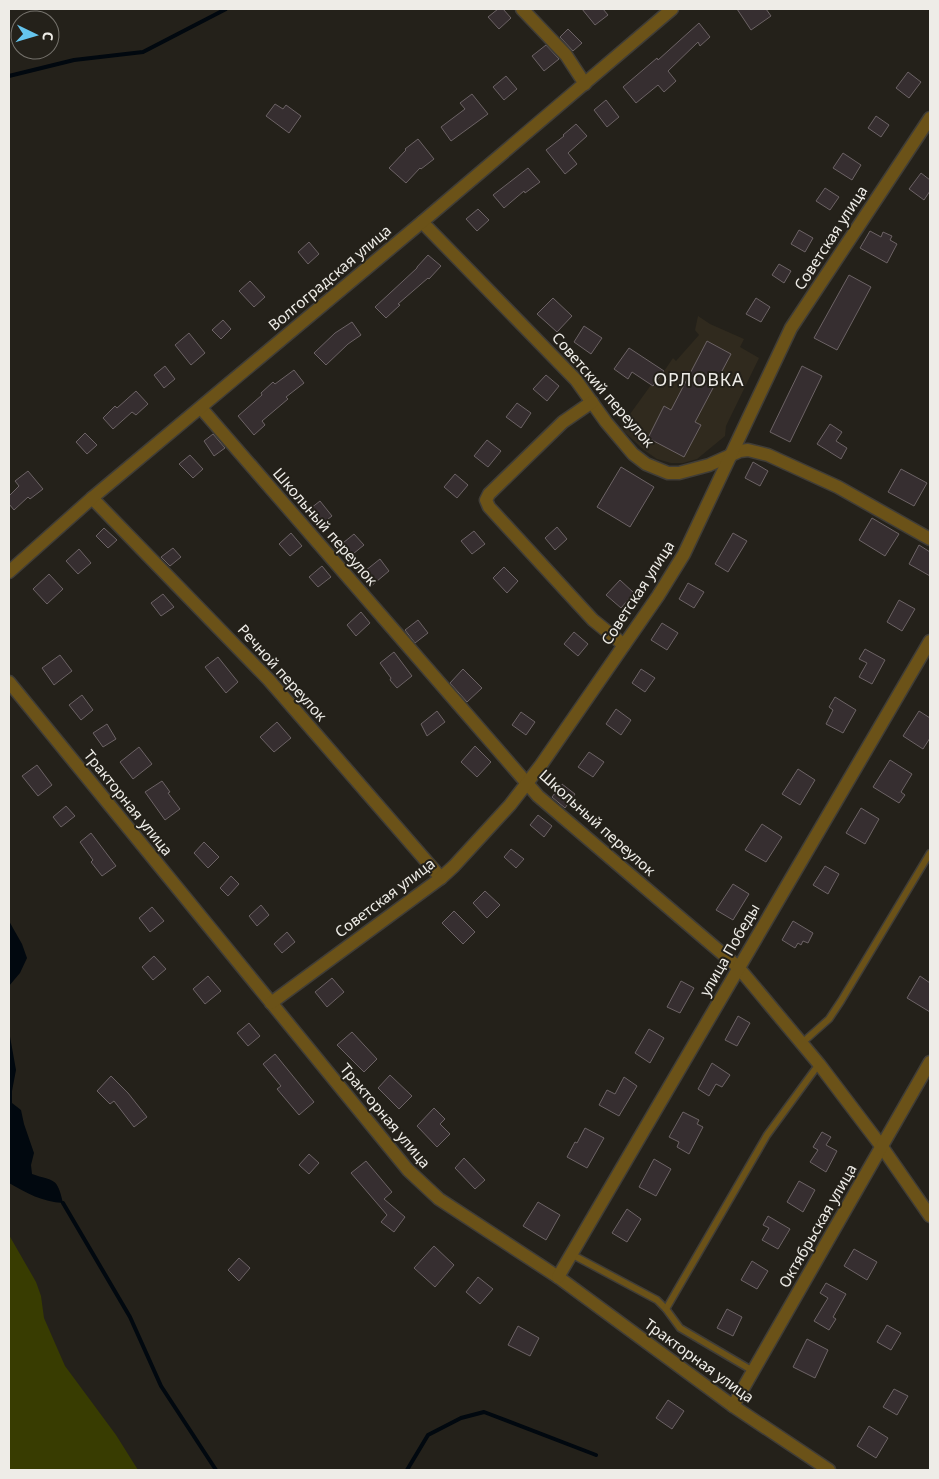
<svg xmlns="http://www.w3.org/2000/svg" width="939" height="1479" viewBox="0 0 939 1479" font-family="'Noto Sans',sans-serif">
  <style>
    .built { fill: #302a1e }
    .green { fill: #383c01 }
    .water { fill: #01080f }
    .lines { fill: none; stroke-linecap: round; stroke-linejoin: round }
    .stream { stroke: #01080f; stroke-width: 4 }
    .building { fill: #362e30; stroke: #6c6365 }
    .lane-casing { stroke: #403d37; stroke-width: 9 }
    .street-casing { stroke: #403d37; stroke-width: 15 }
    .lane { stroke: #6b5218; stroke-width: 6 }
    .street { stroke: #6b5218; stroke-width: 12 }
    .labels { text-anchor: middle; stroke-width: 4; stroke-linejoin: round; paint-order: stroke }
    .street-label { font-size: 15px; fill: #eeece7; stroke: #24211a }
    .quarter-label { font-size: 18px; letter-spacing: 1px; fill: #eeece7; stroke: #24211a }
  </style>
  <rect width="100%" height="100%" fill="#24211a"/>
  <path class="built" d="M698 316 710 324 744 339 740 347 759 358 726 426 725 436 697 459 683 463H671L657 459 644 450 620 428 651 385 654 386 673 358 676 361 699 335 695 330Z"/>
  <path class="green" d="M9 1235 36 1282 41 1296 44 1318 65 1366 116 1435 138 1470H9Z"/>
  <g class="water">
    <path d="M9 921 22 944 27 958 20 973 9 986Z"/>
    <path d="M9 1031 16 1070 12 1091V1103L21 1110 24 1124 34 1153 31 1165 32 1174C54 1182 57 1176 63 1203 42 1202 27 1193 9 1183Z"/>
  </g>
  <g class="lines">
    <g class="stream">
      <path d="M9 76 74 60 143 52 226 9"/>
      <path d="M63 1203 130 1317 161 1386 216 1470"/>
      <path d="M407 1470 428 1435 461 1418 484 1412 596 1455"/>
    </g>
  </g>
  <g class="building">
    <path d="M498 9H503L511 18 499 29 488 17Z"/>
    <path d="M582 9H603L608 15 595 25Z"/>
    <path d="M737 9H766L771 16 751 30Z"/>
    <path d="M699 23 710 37 700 46 698 42 668 71 676 81 664 92 658 85 636 103 623 87 657 58 658 60Z"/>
    <path d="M568 29 582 43 573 51 560 37Z"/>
    <path d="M546 45 559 59 544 71 532 56Z"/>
    <path d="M908 72 921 82 909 98 896 88Z"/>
    <path d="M506 76 517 89 504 100 493 87Z"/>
    <path d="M472 94 488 114 451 141 441 127 465 109 460 103Z"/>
    <path d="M606 100 619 117 607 127 594 110Z"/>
    <path d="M275 104 283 109 286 105 301 116 289 133 266 116Z"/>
    <path d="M876 116 889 125 881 137 868 128Z"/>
    <path d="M576 124 587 136 568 153 577 164 565 174 546 150 564 136 563 135Z"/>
    <path d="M418 139 434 159 421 169 420 168 406 183 389 168 406 150 405 149Z"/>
    <path d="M843 153 861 165 852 180 833 168Z"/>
    <path d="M528 168 540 182 525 193 524 191 504 208 493 195Z"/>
    <path d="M921 173 930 180V191L924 200 909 189Z"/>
    <path d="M825 188 839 197 830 210 816 201Z"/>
    <path d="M478 209 489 220 477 231 466 219Z"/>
    <path d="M799 230 813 238 805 252 791 244Z"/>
    <path d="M870 231 881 237 883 232 892 236 890 240 897 244 887 263 860 248Z"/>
    <path d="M309 242 319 254 308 264 298 252Z"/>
    <path d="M428 255 441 266 429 279 428 278 398 304 400 305 386 318 375 307 417 268V267Z"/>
    <path d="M779 264 791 271 784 283 772 275Z"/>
    <path d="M849 275 871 287 837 350 814 338Z"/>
    <path d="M250 281 265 297 254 307 239 291Z"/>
    <path d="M553 298 572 316 557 332 537 314Z"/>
    <path d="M756 298 770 307 761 322 746 314Z"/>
    <path d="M223 320 231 329 221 339 212 330Z"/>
    <path d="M352 322 361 335 348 344 326 365 314 353 335 333Z"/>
    <path d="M584 326 602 338 591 354 574 342Z"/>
    <path d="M189 333 205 353 191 365 175 345Z"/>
    <path d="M707 341 731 354 695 422 701 425 684 457 648 438 664 406 671 410Z"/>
    <path d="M629 348 664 371 653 386 632 372 628 379 614 369Z"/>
    <path d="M165 366 175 379 164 388 154 375Z"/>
    <path d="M802 366 822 376 790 442 770 432Z"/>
    <path d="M294 370 304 383 286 397 288 399 262 421 265 425 254 435 238 416 262 395 261 393 273 382 275 384Z"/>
    <path d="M546 375 559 386 547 401 533 389Z"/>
    <path d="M136 391 148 404 136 415 132 412 113 429 103 418 115 406 117 408Z"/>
    <path d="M517 403 531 413 521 428 506 417Z"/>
    <path d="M830 424 842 432 836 441 847 448 841 459 817 444Z"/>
    <path d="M85 433 97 445 87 454 76 442Z"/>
    <path d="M213 434 225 448 214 456 204 441Z"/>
    <path d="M487 440 501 451 488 467 474 456Z"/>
    <path d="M190 455 203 469 193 478 179 464Z"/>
    <path d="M753 462 768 471 760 486 745 478Z"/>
    <path d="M621 467 654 487 630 527 597 507Z"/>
    <path d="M901 469 927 483 914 506 888 492Z"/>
    <path d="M28 471 43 489 30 499 28 497 14 510 9 504V496L19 486 15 481Z"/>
    <path d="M455 474 468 485 457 498 444 487Z"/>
    <path d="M320 501 332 516 318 527 306 512Z"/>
    <path d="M872 518 899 534 885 556 859 540Z"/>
    <path d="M557 527 567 539 555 550 545 538Z"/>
    <path d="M104 528 117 540 108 548 96 536Z"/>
    <path d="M474 531 485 544 472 554 461 541Z"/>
    <path d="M291 533 302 546 290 556 279 544Z"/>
    <path d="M733 533 747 541 728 572 715 564Z"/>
    <path d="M354 534 364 545 348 558 338 547Z"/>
    <path d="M919 545 930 552V576L909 564Z"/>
    <path d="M173 548 181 557 170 566 161 557Z"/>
    <path d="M79 549 91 563 78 574 66 561Z"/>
    <path d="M380 559 389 571 370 587 360 575Z"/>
    <path d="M322 566 331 577 318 587 309 577Z"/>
    <path d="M504 567 518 581 507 593 493 578Z"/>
    <path d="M49 574 63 589 47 604 33 589Z"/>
    <path d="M620 580 634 593 621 608 606 595Z"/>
    <path d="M688 583 704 592 694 608 679 599Z"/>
    <path d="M163 594 174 607 161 616 151 603Z"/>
    <path d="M899 600 915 609 902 631 887 622Z"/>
    <path d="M361 612 370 623 356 636 347 625Z"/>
    <path d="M418 620 428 633 415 643 405 630Z"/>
    <path d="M662 623 678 633 667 650 651 640Z"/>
    <path d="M574 632 588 644 578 656 564 644Z"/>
    <path d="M865 649 885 660 872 684 859 677 867 663 859 659Z"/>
    <path d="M394 652 412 676 397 688 390 680 391 678 380 663Z"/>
    <path d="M60 655 72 671 54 685 42 668Z"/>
    <path d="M218 657 238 682 226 693 205 667Z"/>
    <path d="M463 669 482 688 467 702 450 683Z"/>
    <path d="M641 669 655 678 645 692 632 683Z"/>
    <path d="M82 695 93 710 81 720 69 705Z"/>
    <path d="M835 697 856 710 843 733 826 724 833 710 829 707Z"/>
    <path d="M616 709 631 720 621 735 606 724Z"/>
    <path d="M437 711 445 722 427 736 421 724Z"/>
    <path d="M919 711 930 718V738L923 749 903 736Z"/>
    <path d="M521 712 535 722 526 735 512 725Z"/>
    <path d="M277 722 291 738 274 752 260 737Z"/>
    <path d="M107 724 116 739 103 747 93 733Z"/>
    <path d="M475 746 491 762 477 777 461 762Z"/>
    <path d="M139 747 152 764 133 779 120 762Z"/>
    <path d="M589 752 604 762 593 777 578 767Z"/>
    <path d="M890 760 912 774 901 792 905 795 899 803 873 787Z"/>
    <path d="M37 765 52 785 38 796 22 776Z"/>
    <path d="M798 769 815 780 800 805 782 794Z"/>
    <path d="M162 781 170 792 168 793 180 809 165 820 145 792Z"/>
    <path d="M562 784 575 794 565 808 552 797Z"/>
    <path d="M66 806 75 816 61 827 53 817Z"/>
    <path d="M861 808 879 819 865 844 846 833Z"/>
    <path d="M538 815 552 826 544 837 530 825Z"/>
    <path d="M762 824 782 837 766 862 745 850Z"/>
    <path d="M91 833 116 866 102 876 91 862 93 860 80 842Z"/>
    <path d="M204 842 219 857 208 868 194 853Z"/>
    <path d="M511 849 524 859 516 868 504 857Z"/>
    <path d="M825 866 839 874 828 894 813 885Z"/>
    <path d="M231 876 239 884 228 896 220 888Z"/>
    <path d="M733 884 749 894 733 920 716 910Z"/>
    <path d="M485 891 500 905 487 918 473 903Z"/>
    <path d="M261 905 269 915 257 926 249 916Z"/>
    <path d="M152 907 164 921 150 932 139 918Z"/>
    <path d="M454 911 475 932 463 944 442 923Z"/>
    <path d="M793 921 813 933 808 943 803 941 801 945 798 943 795 948 782 940Z"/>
    <path d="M287 932 295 942 282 953 274 944Z"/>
    <path d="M154 956 166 969 153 980 142 967Z"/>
    <path d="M208 976 221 991 205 1004 193 989Z"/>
    <path d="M920 976 930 983V1012L907 998Z"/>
    <path d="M332 978 344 992 327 1007 315 992Z"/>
    <path d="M681 981 694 988 680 1013 667 1007Z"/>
    <path d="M738 1016 750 1023 737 1046 725 1040Z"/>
    <path d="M249 1023 260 1036 248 1046 237 1033Z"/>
    <path d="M649 1029 664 1038 650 1063 635 1053Z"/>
    <path d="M352 1032 377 1059 364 1072 337 1045Z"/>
    <path d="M275 1054 314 1102 299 1115 277 1089 281 1086 263 1064Z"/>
    <path d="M712 1063 730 1075 722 1087 716 1084 709 1096 698 1089Z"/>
    <path d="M390 1075 412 1096 399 1109 378 1088Z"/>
    <path d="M111 1076 128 1093 147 1117 134 1127 114 1101 110 1104 97 1091Z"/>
    <path d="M624 1077 637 1086 619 1116 599 1105 607 1090 615 1094Z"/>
    <path d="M434 1108 445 1119 440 1124 450 1134 437 1147 417 1126Z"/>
    <path d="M683 1112 699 1120 697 1124 703 1127 689 1154 677 1147 679 1142 669 1137Z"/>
    <path d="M585 1128 604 1138 587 1168 567 1157 575 1142 577 1143Z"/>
    <path d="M822 1132 831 1137 826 1145 837 1151 826 1172 810 1162 818 1150 813 1147Z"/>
    <path d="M309 1154 319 1163 309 1174 299 1165Z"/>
    <path d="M464 1158 485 1180 475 1189 455 1168Z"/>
    <path d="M654 1159 671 1169 656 1196 639 1187Z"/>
    <path d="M366 1161 392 1192 384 1199 405 1217 394 1232 381 1222 387 1215 351 1173Z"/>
    <path d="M799 1181 815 1190 803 1212 787 1202Z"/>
    <path d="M538 1202 560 1215 546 1240 523 1226Z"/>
    <path d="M627 1209 641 1219 627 1242 612 1233Z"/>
    <path d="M768 1216 790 1229 778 1249 762 1240 769 1228 763 1225Z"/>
    <path d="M434 1246 454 1265 435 1287 414 1268Z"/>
    <path d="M854 1249 877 1262 867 1280 844 1266Z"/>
    <path d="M239 1258 250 1268 239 1281 228 1270Z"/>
    <path d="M752 1261 768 1271 757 1289 741 1280Z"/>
    <path d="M478 1277 493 1289 480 1304 466 1292Z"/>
    <path d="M826 1283 846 1294 833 1317 836 1319 829 1330 814 1321 828 1298 820 1293Z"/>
    <path d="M727 1309 742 1317 733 1336 717 1328Z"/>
    <path d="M887 1325 901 1333 891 1350 877 1342Z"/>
    <path d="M518 1326 539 1338 530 1356 508 1345Z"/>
    <path d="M807 1339 828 1350 815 1378 793 1367Z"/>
    <path d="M894 1389 908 1396 897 1415 883 1407Z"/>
    <path d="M668 1400 684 1411 672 1429 656 1418Z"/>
    <path d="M869 1426 888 1438 876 1458 857 1446Z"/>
  </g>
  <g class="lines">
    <defs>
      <g id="lane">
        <path d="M802 1043 829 1019 841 1001 930 853"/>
        <path d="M571 1254 657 1300 666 1309 680 1328 753 1371"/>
        <path d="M666 1309 767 1135 819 1064"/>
      </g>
      <g id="street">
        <path d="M522 9 566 55 585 84"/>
        <path d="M422 222 576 380 606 422 633 454 646 464 668 473H679L709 465 740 451 748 450 768 455 838 487 930 539"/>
        <path d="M592 402 563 422 489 494 486 500 489 507 593 620 624 645"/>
        <path d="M201 408 538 796 738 967 819 1064 882 1147 930 1216"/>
        <path d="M92 498 269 680 441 878"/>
        <path d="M9 572 92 498 422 222 672 9"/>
        <path d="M9 682 408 1170 439 1199 558 1277 733 1406 829 1470"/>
        <path d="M271 1003 441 878 454 866 510 805 541 765 658 596 684 554 791 328 930 118"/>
        <path d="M558 1277 930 641"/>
        <path d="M733 1406 930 1062"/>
      </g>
    </defs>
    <use href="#lane" class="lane-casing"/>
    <use href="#street" class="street-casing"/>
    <use href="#lane" class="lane"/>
    <use href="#street" class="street"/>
  </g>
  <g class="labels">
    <g class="street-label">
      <text transform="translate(831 238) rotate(-57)" y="5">Советская улица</text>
      <text transform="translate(330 278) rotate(-40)" y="5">Волгоградская улица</text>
      <text transform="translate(603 390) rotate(49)" y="5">Советский переулок</text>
      <text transform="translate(325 527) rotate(49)" y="5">Школьный переулок</text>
      <text transform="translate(638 593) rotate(-57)" y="5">Советская улица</text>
      <text transform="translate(282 673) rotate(48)" y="5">Речной переулок</text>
      <text transform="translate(128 803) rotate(51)" y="5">Тракторная улица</text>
      <text transform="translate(597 823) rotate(42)" y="5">Школьный переулок</text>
      <text transform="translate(385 898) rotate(-37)" y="5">Советская улица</text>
      <text transform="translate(730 950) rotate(-60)" y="5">улица Победы</text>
      <text transform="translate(385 1116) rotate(50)" y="5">Тракторная улица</text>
      <text transform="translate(818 1226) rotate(-60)" y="5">Октябрьская улица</text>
      <text transform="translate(699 1361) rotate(36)" y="5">Тракторная улица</text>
    </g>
    <g class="quarter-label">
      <text x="699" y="386">ОРЛОВКА</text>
    </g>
  </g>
  <rect width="939" height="1479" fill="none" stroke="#eeece7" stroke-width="20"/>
  <g transform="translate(35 35) rotate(95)"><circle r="24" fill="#24211a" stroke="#75726c"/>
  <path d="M0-4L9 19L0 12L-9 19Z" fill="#65c5ee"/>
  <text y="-8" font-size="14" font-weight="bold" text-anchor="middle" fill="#eeece7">С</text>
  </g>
</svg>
